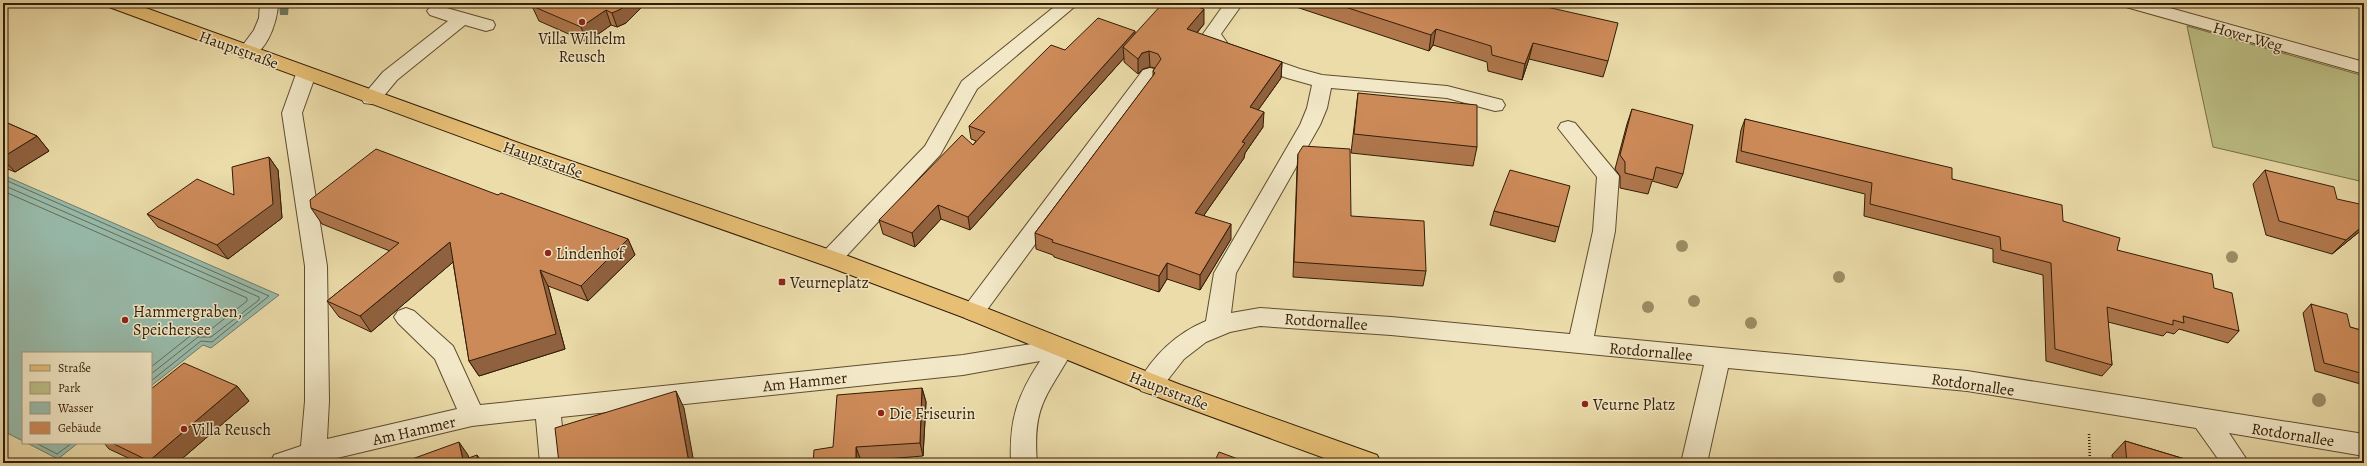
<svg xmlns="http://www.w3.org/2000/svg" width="2367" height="466" viewBox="0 0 2367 466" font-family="Alegreya,serif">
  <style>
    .green { fill: #bcbf85; stroke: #776e46 }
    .water { fill: #98bbab; stroke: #6f7b69 }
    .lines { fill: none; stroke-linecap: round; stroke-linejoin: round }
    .shore { stroke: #656c58; stroke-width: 1 }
    .stream { fill: #6f7b69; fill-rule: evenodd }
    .minor-casing { stroke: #604c2f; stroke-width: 2 }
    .major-casing { stroke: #321c06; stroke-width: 2 }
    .path { stroke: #321c06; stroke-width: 2.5; stroke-dasharray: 1 2; stroke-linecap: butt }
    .minor { fill: #f2e8c7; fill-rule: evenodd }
    .major { fill: #e6be74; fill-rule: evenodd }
    .tree { fill: #9c8d64 }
    .wall { fill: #b0774d; stroke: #321c06 }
    .shaded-wall { fill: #90613e; stroke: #321c06 }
    .building { fill: #cd8a59; stroke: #321c06 }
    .poi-dot { fill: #8f2418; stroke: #f2e8c7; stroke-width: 1.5 }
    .labels { text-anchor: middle; stroke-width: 3; stroke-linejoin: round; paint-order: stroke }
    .street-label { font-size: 16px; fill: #321c06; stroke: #f2e8c7 }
    .poi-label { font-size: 16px; fill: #321c06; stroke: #f2e8c7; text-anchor: start }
  </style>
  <rect width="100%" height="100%" fill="#ebdca9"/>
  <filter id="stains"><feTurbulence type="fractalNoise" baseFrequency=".005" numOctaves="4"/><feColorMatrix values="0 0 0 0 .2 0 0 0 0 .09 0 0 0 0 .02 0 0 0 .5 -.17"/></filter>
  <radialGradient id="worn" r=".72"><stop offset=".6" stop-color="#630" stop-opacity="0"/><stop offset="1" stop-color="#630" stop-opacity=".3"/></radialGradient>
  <path class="green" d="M2187 26 2364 76V182L2213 147Z"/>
  <g class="water">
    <path d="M3 175 279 295 211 348 203 345 151 386V353H23V441L3 431Z"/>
    <path d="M27 443H78L58 459Z"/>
  </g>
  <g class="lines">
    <g class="shore">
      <path d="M3 179 269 296 212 342 201 341 151 381"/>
      <path d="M3 185 259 297V300L211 337H198L151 374"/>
      <path d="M3 191 247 298V301L210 330 194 333 151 367"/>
      <path d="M36 443 57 454 72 443"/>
    </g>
    <path class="stream" d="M279 3H289L288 15H280Z"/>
    <defs>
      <g id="minor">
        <path d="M260 3H278C278 22 264 63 240 57L237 53 254 30 259 18Z"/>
        <path d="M1059 3H1079L977 89 940 155 839 264 831 266 823 264 820 258 823 252 925 146 962 81Z"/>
        <path d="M1225 3H1243L1221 34 1228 44 1300 69 1322 75 1447 86 1502 100 1505 105 1502 110 1495 111 1447 98 1331 88 1327 108 1320 125 1236 273 1231 313 1260 308 1391 317 1570 334 1593 231 1597 177 1558 128 1561 123 1568 121 1575 123 1619 176 1615 231 1594 336 1967 371 2364 434V456L2229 433 2249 463H2221L2196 428 1967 391 1728 368 1707 463H1681L1704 365 1391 335 1260 326 1230 332 1206 342 1184 359 1159 391 1150 394 1141 391 1138 384C1152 356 1177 333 1206 321L1214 273 1300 125 1307 108 1312 85 1287 78 1214 52 1203 34Z"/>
        <path d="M2123 3H2152L2364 62V74L2126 7Z"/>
        <path d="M436 5 493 21 495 25 493 29 486 31 465 25 397 80 378 103 371 104 364 103 361 98 383 72 448 21 430 15 427 11 430 7Z"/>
        <path d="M306 68 313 70 316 74 302 113 327 266 329 401 327 439 457 409 435 359 398 323 394 317 398 311 406 308 414 311 453 346 480 405 963 355 1062 339 1070 341 1074 348C1048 396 1032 403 1037 463H1011C1009 421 1017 396 1040 361L963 375 561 417 566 463H540L536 419 472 426 316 463H270L274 455 301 446 305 401V266L282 113 296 74 299 70Z"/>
        <path d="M1150 68 1157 70 1160 74 1157 78 981 318 973 321 965 318 961 312 965 306 1143 70Z"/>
      </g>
      <path id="major" d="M106 3H132L533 148 848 256 981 306 1181 385 1377 455 1381 463H1338L1163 399 965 318 832 268 519 158 109 7Z"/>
    </defs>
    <use href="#minor" class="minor-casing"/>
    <use href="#major" class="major-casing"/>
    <path class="path" d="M2089 434 2090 463"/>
    <use href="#minor" class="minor"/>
    <use href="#major" class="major"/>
  </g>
  <g class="tree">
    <circle cx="1682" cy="246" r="6"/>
    <circle cx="2232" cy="257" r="6"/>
    <circle cx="1839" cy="277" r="6"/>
    <circle cx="1694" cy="301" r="6"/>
    <circle cx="1648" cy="307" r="6"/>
    <circle cx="1751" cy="323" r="6"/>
    <circle cx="2319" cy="400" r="7"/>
  </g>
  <g class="wall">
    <path d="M537 3H646L626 23 617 27 611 25 587 42 539 21 532 6Z"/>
    <path d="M1284 3H1529L1608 61 1603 77 1529 59 1522 80 1488 71 1487 62 1433 45 1429 51Z"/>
    <path d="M1204 24 1197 33 1282 62 1281 78 1258 110 1263 127 1245 153 1244 158 1204 215 1231 239 1200 290 1167 279 1159 292 1054 257 1053 255 1036 249 1035 233 1153 76V71L1155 68 1150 67 1143 69 1138 74 1124 62V58L970 230 941 219 915 247 883 234 879 220 973 145 976 141 971 139 969 126 1065 50 1135 34Z"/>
    <path d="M1358 93 1477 147 1473 166 1351 153Z"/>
    <path d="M1632 109 1683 174 1677 188 1652 181 1648 194 1620 188V176L1615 169 1627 124Z"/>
    <path d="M1745 119 1952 179 2063 221 2117 250 2214 288 2239 331 2228 343 2179 329 2174 334 2167 332 2163 336 2108 322 2112 365 2102 376 2046 361 2043 275 1993 262V249L1864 216 1865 194 1736 162 1741 130Z"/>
    <path d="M3 121 37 136 49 151 15 172 3 167Z"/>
    <path d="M1298 154 1351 216 1426 271 1423 286 1293 277 1297 169Z"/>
    <path d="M269 157 278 170 282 218 228 259 158 227 147 214 234 195Z"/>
    <path d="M2265 170 2337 199 2364 228 2332 254 2266 235 2253 184Z"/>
    <path d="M498 195 628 239 635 255 588 301 548 286 565 349 479 376 469 361 453 262 371 332 339 317 327 301 390 251 322 224 311 208Z"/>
    <path d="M1494 211 1559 227 1555 242 1490 225Z"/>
    <path d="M2311 304 2350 327 2364 331V385L2315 371 2303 313Z"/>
    <path d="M237 386 249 401 177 463H139L109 449 104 443H151Z"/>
    <path d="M922 388 926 402 923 456 861 461V463H813L833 447Z"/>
    <path d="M2125 441 2198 463H2113L2112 455Z"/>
    <path d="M2321 459 2334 463H2317Z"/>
  </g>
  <g class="shaded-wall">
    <path d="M627 3H646L626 23 617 27 612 13Z"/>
    <path d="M1204 9V24L1187 44V29Z"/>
    <path d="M606 10 611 25 587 42 581 27Z"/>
    <path d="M1436 29 1433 45 1429 51 1431 35Z"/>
    <path d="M1135 31 1136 45 1123 47 1124 58 970 230 968 217Z"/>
    <path d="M1533 43 1529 59 1522 80 1525 64Z"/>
    <path d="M1149 51 1150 67 1143 69 1138 74V59L1142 53Z"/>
    <path d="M1282 62 1281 78 1249 123 1250 107Z"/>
    <path d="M1264 112 1263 127 1245 153 1244 158 1195 228V213L1242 142Z"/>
    <path d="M37 136 49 151 15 172 3 159V157Z"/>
    <path d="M269 157 278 170 282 218 228 259 217 245Z"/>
    <path d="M938 205 941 219 915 247 912 233Z"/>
    <path d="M1231 224V239L1200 290V275Z"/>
    <path d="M2364 225V228L2332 254 2346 240Z"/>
    <path d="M628 239 635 255 588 301 581 286Z"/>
    <path d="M450 242 459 257 371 332 360 316Z"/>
    <path d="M1167 263V279L1159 292V276Z"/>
    <path d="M540 270 548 286 565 349 479 376 469 361Z"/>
    <path d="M237 386 249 401 177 463H151L149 461Z"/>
    <path d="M922 388 926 402 923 456 920 443Z"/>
    <path d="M676 391 684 408 694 463H689Z"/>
    <path d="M459 442 468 455 470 463 463 460Z"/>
    <path d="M856 447 861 461V463H856Z"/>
    <path d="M477 455 483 463H478Z"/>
  </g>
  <g class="building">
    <path d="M537 3H627L621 9 612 13 606 10 581 27 532 6Z"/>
    <path d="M1163 3H1186L1204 9 1187 29 1282 62 1250 107 1264 112 1242 142 1245 143 1195 213 1231 224 1200 275 1167 263 1159 276 1052 242 1053 240 1035 233 1155 73 1153 71 1161 59 1158 54 1149 51 1142 53 1138 59 1123 47Z"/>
    <path d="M1333 3H1529L1618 23 1608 61 1533 43 1525 64 1492 55 1491 46 1436 29 1431 35Z"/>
    <path d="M1098 18 1135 31 968 217 938 205 912 233 879 220 962 135 973 145 985 132 969 126 1051 45 1065 50Z"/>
    <path d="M1358 93 1477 105V147L1354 134Z"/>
    <path d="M1632 109 1693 125 1683 174 1656 167 1653 180 1625 173V162L1620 155Z"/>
    <path d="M1745 119 1952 168V179L2062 205 2063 221 2120 238 2117 250 2212 274 2214 288 2232 293 2239 331 2183 316 2184 323 2173 320V325L2107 307 2112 365 2055 349 2051 263 2001 250 2000 237 1870 204 1872 183 1741 151Z"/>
    <path d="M3 121 37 136 3 157Z"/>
    <path d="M1303 146 1350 149 1351 216 1424 221 1426 271 1294 262 1298 154Z"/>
    <path d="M376 149 498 195 501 193 628 239 581 286 540 270 556 334 469 361 450 242 360 316 327 301 399 243 311 208 310 200Z"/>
    <path d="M269 157 273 204 217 245 147 214 197 179 234 195 232 167Z"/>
    <path d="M1510 170 1570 186 1559 227 1494 211Z"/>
    <path d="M2265 170 2334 187 2337 199 2364 205V225L2346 240 2279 221Z"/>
    <path d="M2311 304 2347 314 2350 327 2364 331V374L2324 363Z"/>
    <path d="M184 363 237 386 149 461 112 443H151V389Z"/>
    <path d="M922 388 920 443 856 447V463H813L814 450 833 447 837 395Z"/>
    <path d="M676 391 689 463H559L555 428Z"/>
    <path d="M2125 441 2198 463H2127Z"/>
    <path d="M459 442 463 460 477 455 478 463H401Z"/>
    <path d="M1219 452 1249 463H1214Z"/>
    <path d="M2321 459 2334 463H2321Z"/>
  </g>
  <g class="poi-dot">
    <circle cx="582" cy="22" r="4"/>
    <circle cx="548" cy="253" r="4"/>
    <rect x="778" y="278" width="8" height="8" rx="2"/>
    <circle cx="125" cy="320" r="4"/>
    <circle cx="1585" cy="404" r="4"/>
    <circle cx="881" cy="413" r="4"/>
    <circle cx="184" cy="429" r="4"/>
  </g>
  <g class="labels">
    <g class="street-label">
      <text transform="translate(2248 36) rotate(16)" y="6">Hover Weg</text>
      <text transform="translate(239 49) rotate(20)" y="6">Hauptstraße</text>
      <text transform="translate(543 159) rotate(19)" y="6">Hauptstraße</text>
      <text transform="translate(1326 321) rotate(4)" y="6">Rotdornallee</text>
      <text transform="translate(1651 351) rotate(5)" y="6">Rotdornallee</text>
      <text transform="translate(805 381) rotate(-6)" y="6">Am Hammer</text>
      <text transform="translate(1973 384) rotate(8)" y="6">Rotdornallee</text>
      <text transform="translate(1169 390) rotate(21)" y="6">Hauptstraße</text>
      <text transform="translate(414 430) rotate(-13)" y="6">Am Hammer</text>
      <text transform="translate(2293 434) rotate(9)" y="6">Rotdornallee</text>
    </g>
    <g class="poi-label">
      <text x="582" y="44" text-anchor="middle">Villa Wilhelm<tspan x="582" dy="18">Reusch</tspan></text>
      <text x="556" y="259">Lindenhof</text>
      <text x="790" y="288">Veurneplatz</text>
      <text x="133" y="317">Hammergraben,<tspan x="133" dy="18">Speichersee</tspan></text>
      <text x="1593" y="410">Veurne Platz</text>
      <text x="889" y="419">Die Friseurin</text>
      <text x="192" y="435">Villa Reusch</text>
    </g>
  </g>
  <rect width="2367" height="466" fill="none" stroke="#ebdca9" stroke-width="16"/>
  <rect x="4" y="4" width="2359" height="458" fill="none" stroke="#321c06" stroke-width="2"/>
  <rect x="8" y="8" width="2351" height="450" fill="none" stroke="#321c06"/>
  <rect x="22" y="352" width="130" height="92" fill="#f2e8c7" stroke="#a5967a"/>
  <rect x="30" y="365" width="20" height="6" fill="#e6be74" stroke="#a5967a"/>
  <text x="58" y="372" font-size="12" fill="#321c06">Straße</text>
  <rect x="30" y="382" width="20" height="12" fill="#bcbf85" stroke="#a5967a"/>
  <text x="58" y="392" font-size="12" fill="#321c06">Park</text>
  <rect x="30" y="402" width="20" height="12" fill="#98bbab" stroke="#a5967a"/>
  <text x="58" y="412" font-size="12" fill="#321c06">Wasser</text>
  <rect x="30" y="422" width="20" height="12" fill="#cd8a59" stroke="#a5967a"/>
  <text x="58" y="432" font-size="12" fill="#321c06">Gebäude</text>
  <rect width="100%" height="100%" filter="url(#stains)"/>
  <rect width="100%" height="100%" fill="url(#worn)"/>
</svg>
